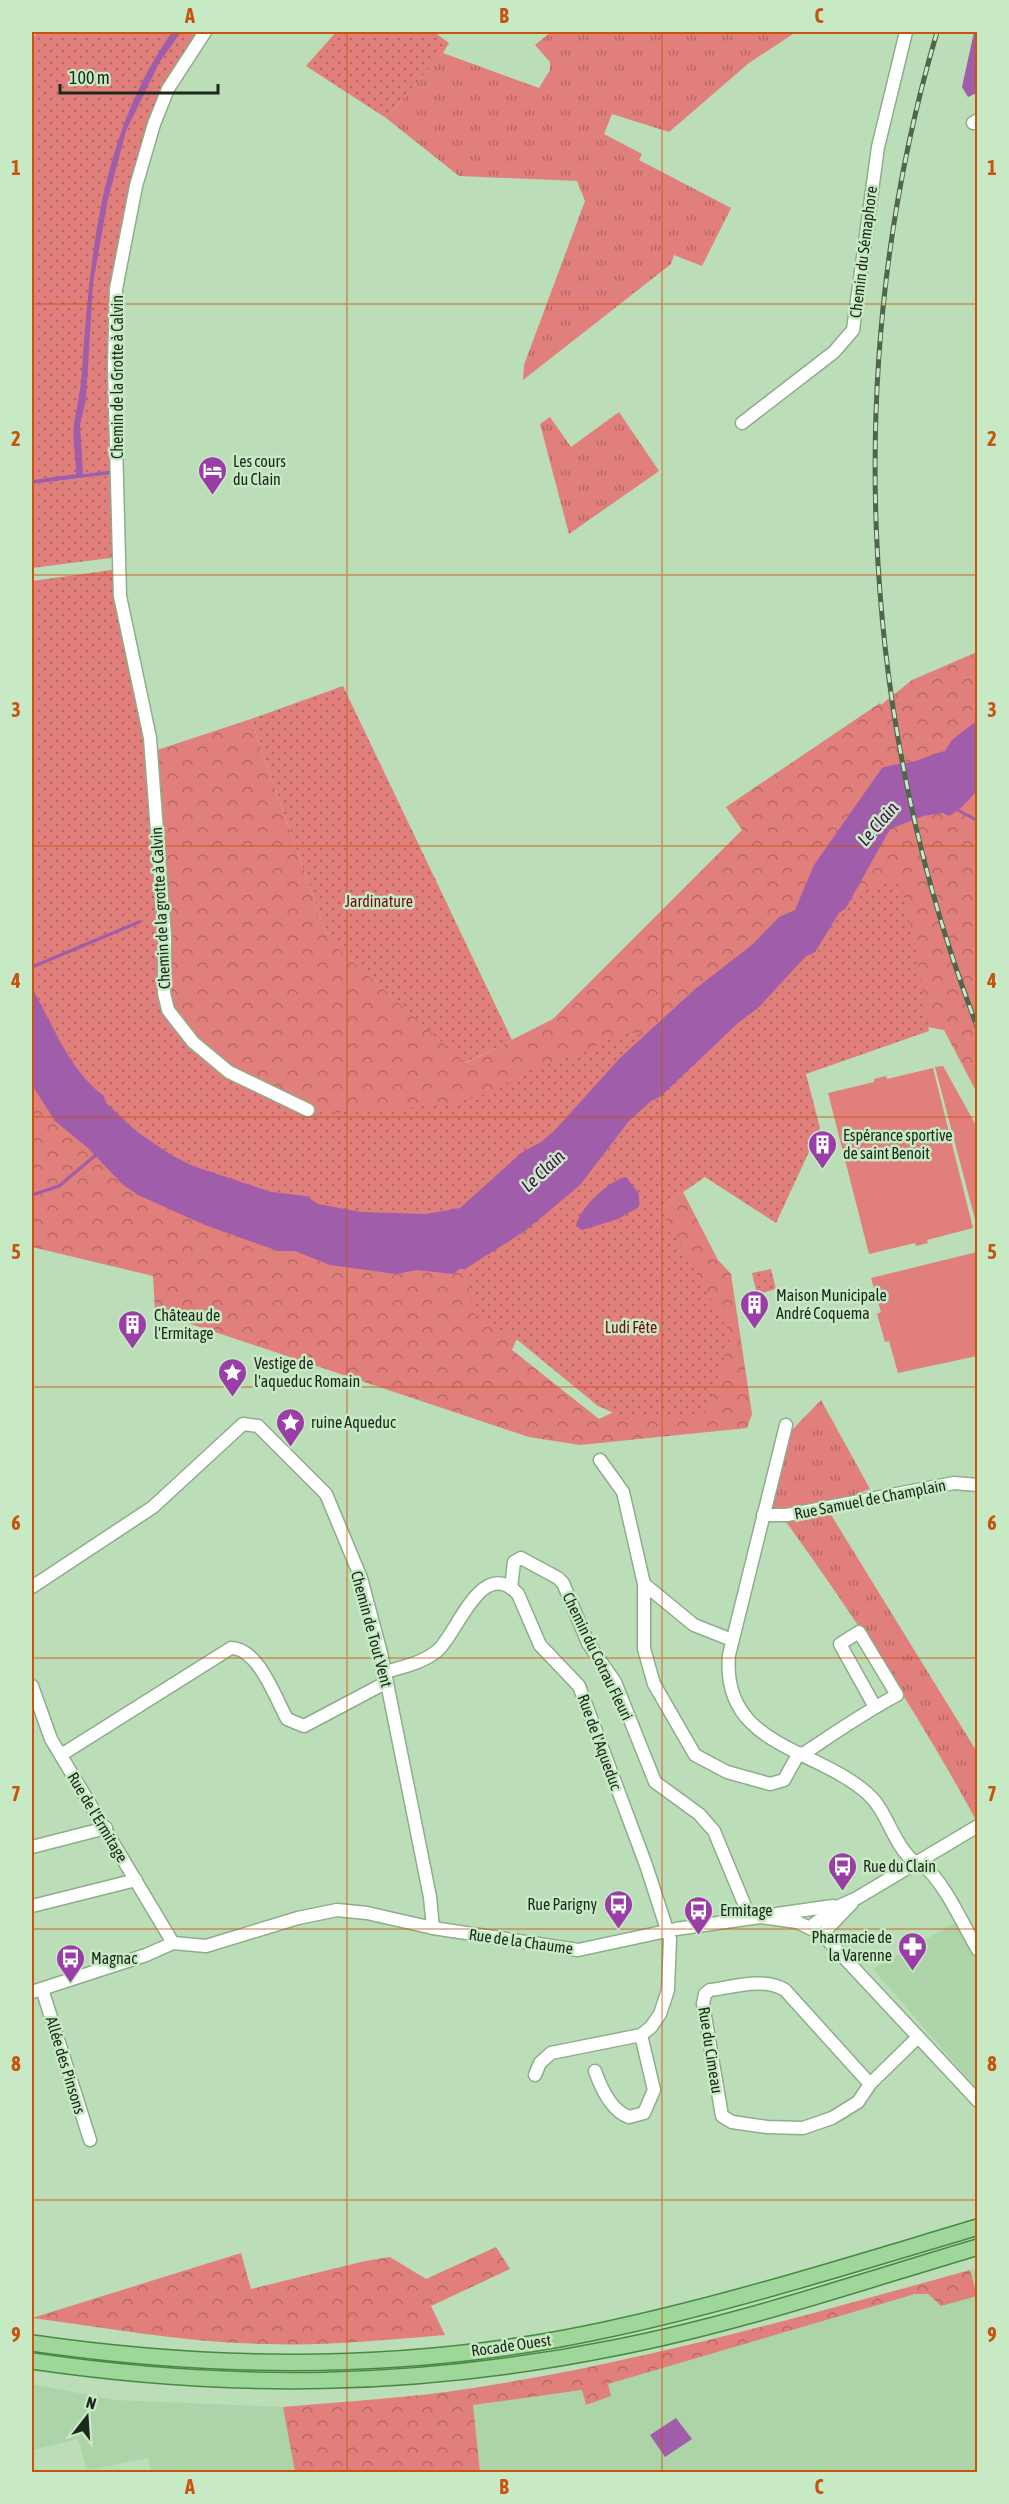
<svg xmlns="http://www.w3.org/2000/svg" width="1009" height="2504" viewBox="0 0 1009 2504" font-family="'Asap Condensed',sans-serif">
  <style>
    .built { fill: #acd4a8 }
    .grass { fill: url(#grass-tufts) }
    .forest { fill: url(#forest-crowns) }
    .park { fill: url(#park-dots) }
    .pitch { fill: #e17f7c }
    .water { fill: #a05da9 }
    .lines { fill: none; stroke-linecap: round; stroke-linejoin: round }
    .stream { stroke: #a05da9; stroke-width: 3 }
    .minor-casing { stroke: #8dae8a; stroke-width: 15 }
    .major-casing { stroke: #478943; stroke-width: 18 }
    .minor { stroke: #fff; stroke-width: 12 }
    .major { stroke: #9fd79b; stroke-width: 15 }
    .rail-casing { stroke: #50644e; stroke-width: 5 }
    .rail { stroke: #c7eac4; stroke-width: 3; stroke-dasharray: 9; stroke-linecap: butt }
    .grid { fill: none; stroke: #c9520e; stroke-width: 1.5; stroke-opacity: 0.55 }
    .labels { text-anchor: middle; stroke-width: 5; stroke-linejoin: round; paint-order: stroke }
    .street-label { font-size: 16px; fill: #1b281a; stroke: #c7eac4 }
    .poi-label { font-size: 16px; fill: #1b281a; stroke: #c7eac4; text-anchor: start }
    .park-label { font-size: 16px; fill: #700c18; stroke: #c7eac4 }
    .water-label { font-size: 18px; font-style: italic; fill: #4b0954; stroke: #c7eac4 }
    .neatline { fill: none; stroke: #c9520e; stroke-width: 2 }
    .grid-label { font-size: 20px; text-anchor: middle; font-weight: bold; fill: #c9520e }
  </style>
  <defs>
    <pattern id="grass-tufts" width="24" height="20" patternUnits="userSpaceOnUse" patternTransform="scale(1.5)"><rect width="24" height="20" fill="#e17f7c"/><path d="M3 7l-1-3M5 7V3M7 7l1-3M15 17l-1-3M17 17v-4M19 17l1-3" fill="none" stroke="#b66865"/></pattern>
    <pattern id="forest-crowns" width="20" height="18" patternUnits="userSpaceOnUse" patternTransform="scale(1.5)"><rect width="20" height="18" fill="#e17f7c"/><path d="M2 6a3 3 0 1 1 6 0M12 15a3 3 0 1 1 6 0" fill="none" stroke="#b66865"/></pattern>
    <pattern id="park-dots" width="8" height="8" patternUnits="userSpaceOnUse" patternTransform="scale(1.5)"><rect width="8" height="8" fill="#e17f7c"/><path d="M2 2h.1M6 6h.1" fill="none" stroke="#b66865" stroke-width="1.8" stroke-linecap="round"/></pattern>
  </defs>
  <rect width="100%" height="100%" fill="#bbddb7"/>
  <g class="built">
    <path d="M955 1923 977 1963V2089L873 1969Z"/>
    <path d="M977 2268V2472H151L148 2458 87 2470 78 2439 32 2450V2384L114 2400 283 2407 472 2405 582 2390Z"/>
  </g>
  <g class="grass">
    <path d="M551 32H796L749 63 669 132 612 114 604 134 642 154 639 160 731 208 702 266 674 255 671 264 523 380 524 365 585 201 577 181 459 176 386 118 443 53 539 88 550 70V62L535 45Z"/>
    <path d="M619 412 659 471 569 534 540 424 550 417 571 447Z"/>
    <path d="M821 1400 870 1489 846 1498 772 1512 770 1501 790 1432Z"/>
    <path d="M828 1510 977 1752V1822C920 1716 854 1616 784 1519Z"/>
  </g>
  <g class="forest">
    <path d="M977 652V1093L944 1030 916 1025 878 907 543 1277 512 1350 599 1419 674 1383 660 1208 683 1192 718 1260 731 1274 752 1414 747 1428 580 1445 529 1437 155 1312 153 1276 32 1247V964L151 752 251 719 328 939 466 1063 553 1019 742 830 726 807 880 703 881 705 912 680Z"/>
    <path d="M496 2247 510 2269 431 2306 445 2335C386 2340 327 2346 267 2344 189 2343 109 2328 32 2318L241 2253 251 2289 365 2261 390 2257 426 2279Z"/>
    <path d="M970 2270 977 2296 941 2306 928 2294H915L608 2384 611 2396 586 2405 582 2390 473 2405 480 2472H295L283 2407C337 2402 392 2399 446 2392 624 2367 797 2318 970 2270Z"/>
  </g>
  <g class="park">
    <path d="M38 32H205L154 124 116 289 118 470 32 480V39Z"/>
    <path d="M336 32H434L449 43 443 53 386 118 306 66Z"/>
    <path d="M114 474 118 557 32 568V484Z"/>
    <path d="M119 569 144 703 168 1010 209 1056 308 1110 331 1113 451 1104 483 1095 528 1072 567 1055 584 1052 627 1031 644 1036 592 1086V1091L586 1092 563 1121 541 1142 521 1153 460 1208 426 1214 361 1212 318 1204 306 1196 271 1192 235 1180 192 1166 171 1155 136 1131 105 1102 104 1096 90 1085 77 1068 32 988V581Z"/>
    <path d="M343 686 512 1040 465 1063 328 939 251 719Z"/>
    <path d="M900 879 916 952 929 1031 806 1074 820 1128 776 1223 705 1177 660 1208 731 1335 707 1413 627 1419 598 1406 520 1342 489 1322 475 1317 465 1269 580 1185 629 1121 651 1101 656 1100 739 1022 758 1008 806 956 815 952 839 913 868 889Z"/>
    <path d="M771 1269 776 1289 757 1294 752 1273Z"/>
  </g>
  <g class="pitch">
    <path d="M943 1066 977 1127V1227L935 1067Z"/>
    <path d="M933 1068 973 1228 927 1240 928 1243 916 1246 915 1243 869 1254 828 1093 874 1082V1079L886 1076 887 1079Z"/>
    <path d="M977 1252V1356L898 1373 889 1341 885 1342 877 1314 881 1312 871 1278Z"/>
  </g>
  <g class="water">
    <path d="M172 32H181L159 63 126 131 108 199 93 283 86 399 80 425 83 474 114 470V474L32 484V480L76 474C76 458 72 440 74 424 77 406 81 389 82 370 90 252 102 131 172 32Z"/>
    <path d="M974 32H977V93L968 97 962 87Z"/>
    <path d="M975 722H977V791C967 801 962 809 949 816L943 813 923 816 890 829 846 908 839 913 815 952 806 956 758 1008 739 1022 661 1096 651 1101 629 1121 580 1185 525 1231 465 1269H459L454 1274 417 1270 396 1274 330 1265 295 1251H278L205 1225 138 1195 122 1184 88 1148 55 1121 32 1085V988C53 1025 69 1070 104 1096L105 1102 136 1131 171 1155 193 1166 271 1192 306 1196 318 1204 361 1212 426 1214 460 1208 521 1153 541 1142 555 1130 620 1058 694 990 753 944 779 917 795 910 814 865 882 768C893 764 901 764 912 762 924 759 933 753 945 751L952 740Z"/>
    <path d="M626 1177 639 1194V1207L618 1219 582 1230 576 1226C578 1210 610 1179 626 1177Z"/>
    <path d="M676 2418 692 2439 665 2457 650 2435Z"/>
  </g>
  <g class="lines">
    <g class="stream">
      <path d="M956 809 978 821"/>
      <path d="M32 967 139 922"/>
      <path d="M32 1195 59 1186 97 1154"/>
    </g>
    <defs>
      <g id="minor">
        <path d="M205 32 168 89 154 124 136 186 116 289 114 367 120 596 150 738 165 938 164 993 168 1010 193 1042 229 1072 308 1110"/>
        <path d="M973 123 978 120"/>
        <path d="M742 423 834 352 853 330 878 147 906 32"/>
        <path d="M786 1425 729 1655C721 1747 816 1747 868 1794 887 1811 892 1841 911 1859 914 1862 920 1862 923 1865 945 1883 963 1925 978 1950"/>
        <path d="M600 1460 623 1492 644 1584 694 1625 732 1640"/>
        <path d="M763 1515H787L954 1483 978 1485"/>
        <path d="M644 1584V1649L654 1684 695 1755 727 1772 770 1784 784 1780 799 1753"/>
        <path d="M32 1587 153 1507 243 1424 258 1426 326 1494 361 1578 381 1653 430 1897 433 1928"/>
        <path d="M511 1588 514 1562 521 1558 558 1578 563 1583 588 1643 615 1682 655 1782 699 1814 714 1831 750 1918"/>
        <path d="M385 1672C403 1667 422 1663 437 1651 457 1635 481 1555 518 1594L540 1645 579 1686 646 1865 670 1939 668 1990 660 2014 651 2027 641 2035 551 2053 540 2063 535 2075"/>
        <path d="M32 1686 51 1739 173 1943"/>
        <path d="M61 1755 231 1648C258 1648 275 1697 287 1719L304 1726 387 1682"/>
        <path d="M805 1756 806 1752C836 1732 865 1712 897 1695L859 1632 840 1644 875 1707"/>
        <path d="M32 1847 106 1828"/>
        <path d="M32 1906 136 1880"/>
        <path d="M777 1914 833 1906"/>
        <path d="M810 1927 837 1907 857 1898 978 1826"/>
        <path d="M822 1934 852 1903"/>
        <path d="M173 1943 206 1946 298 1918 337 1910 367 1913 433 1928 578 1950 676 1929 760 1917 797 1922 822 1934 978 2101"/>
        <path d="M42 1989 90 2140"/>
        <path d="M32 1992 146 1955 173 1943"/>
        <path d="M595 2071C601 2088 611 2111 629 2117L644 2113 654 2090 641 2035"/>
        <path d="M870 2084 785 1990C763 1977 734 1987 710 1990L705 1994 703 2004 722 2116 732 2122 767 2127 803 2128 832 2118 858 2102 870 2084 918 2037"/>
      </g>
      <g id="major">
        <path d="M32 2343C225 2371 422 2371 614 2328 737 2301 857 2263 978 2227"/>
        <path d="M32 2361C232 2390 415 2388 614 2348 737 2324 857 2283 978 2247"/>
      </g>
    </defs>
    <use href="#minor" class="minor-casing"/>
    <use href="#major" class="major-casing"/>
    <use href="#minor" class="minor"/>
    <use href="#major" class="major"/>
    <defs>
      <path id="rail" d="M937 32C842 355 857 715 978 1029"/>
    </defs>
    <use href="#rail" class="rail-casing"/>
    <use href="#rail" class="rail"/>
  </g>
  <path class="grid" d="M347 32V2472M662 32V2472M32 304H978M32 575H978M32 846H978M32 1117H978M32 1387H978M32 1658H978M32 1929H978M32 2200H978"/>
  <defs>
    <symbol id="hotel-pin" viewBox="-11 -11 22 30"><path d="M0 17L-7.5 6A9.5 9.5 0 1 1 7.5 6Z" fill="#9a3da7" stroke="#c7eac4"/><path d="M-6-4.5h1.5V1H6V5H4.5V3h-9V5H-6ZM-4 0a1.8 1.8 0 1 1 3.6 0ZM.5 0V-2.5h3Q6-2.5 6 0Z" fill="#fff"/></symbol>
    <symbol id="building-pin" viewBox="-11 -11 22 30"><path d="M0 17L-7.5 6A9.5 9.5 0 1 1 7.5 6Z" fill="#9a3da7" stroke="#c7eac4"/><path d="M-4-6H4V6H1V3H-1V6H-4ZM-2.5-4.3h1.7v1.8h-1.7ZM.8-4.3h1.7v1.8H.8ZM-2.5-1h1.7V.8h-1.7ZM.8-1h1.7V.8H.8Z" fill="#fff"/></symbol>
    <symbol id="sight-pin" viewBox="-11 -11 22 30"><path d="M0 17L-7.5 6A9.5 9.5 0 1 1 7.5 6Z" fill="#9a3da7" stroke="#c7eac4"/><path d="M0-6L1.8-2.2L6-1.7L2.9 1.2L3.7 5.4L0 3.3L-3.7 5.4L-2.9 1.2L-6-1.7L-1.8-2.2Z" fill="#fff"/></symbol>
    <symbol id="bus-pin" viewBox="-11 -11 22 30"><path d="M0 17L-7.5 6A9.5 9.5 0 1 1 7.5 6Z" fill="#9a3da7" stroke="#c7eac4"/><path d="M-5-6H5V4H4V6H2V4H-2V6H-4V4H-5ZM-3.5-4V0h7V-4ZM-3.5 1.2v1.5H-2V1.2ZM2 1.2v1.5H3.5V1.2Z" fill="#fff"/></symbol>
    <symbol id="pharmacy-pin" viewBox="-11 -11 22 30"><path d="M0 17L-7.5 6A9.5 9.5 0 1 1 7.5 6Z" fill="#9a3da7" stroke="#c7eac4"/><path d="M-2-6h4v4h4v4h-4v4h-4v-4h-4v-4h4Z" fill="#fff"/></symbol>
  </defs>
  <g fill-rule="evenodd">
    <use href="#hotel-pin" x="196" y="454" width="33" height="45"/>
    <use href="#building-pin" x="806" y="1128" width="33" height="45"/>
    <use href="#building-pin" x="738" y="1288" width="33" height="45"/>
    <use href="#building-pin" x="116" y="1308" width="33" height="45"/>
    <use href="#sight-pin" x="216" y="1356" width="33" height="45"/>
    <use href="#sight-pin" x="274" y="1406" width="33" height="45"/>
    <use href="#bus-pin" x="826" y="1850" width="33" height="45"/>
    <use href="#bus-pin" x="602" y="1888" width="33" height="45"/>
    <use href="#bus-pin" x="682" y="1894" width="33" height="45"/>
    <use href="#pharmacy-pin" x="896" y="1930" width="33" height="45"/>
    <use href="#bus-pin" x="54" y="1942" width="33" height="45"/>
  </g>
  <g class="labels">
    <g class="street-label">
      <text transform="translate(863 252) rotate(-83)" y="6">Chemin du Sémaphore</text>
      <text transform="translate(117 377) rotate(-90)" y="6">Chemin de la Grotte à Calvin</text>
      <text transform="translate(160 908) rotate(-93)" y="6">Chemin de la grotte à Calvin</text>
      <text transform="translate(870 1499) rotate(-11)" y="6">Rue Samuel de Champlain</text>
      <text transform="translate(372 1629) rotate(75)" y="6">Chemin de Tout Vent</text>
      <text transform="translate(598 1656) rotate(64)" y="6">Chemin du Cotrau Fleuri</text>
      <text transform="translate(600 1742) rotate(70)" y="6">Rue de l'Aqueduc</text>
      <text transform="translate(98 1817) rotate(59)" y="6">Rue de l'Ermitage</text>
      <text transform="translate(521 1941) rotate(8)" y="6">Rue de la Chaume</text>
      <text transform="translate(711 2050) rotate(81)" y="6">Rue du Cimeau</text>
      <text transform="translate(66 2065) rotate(73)" y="6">Allée des Pinsons</text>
      <text transform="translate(511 2345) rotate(-8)" y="6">Rocade Ouest</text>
    </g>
    <g class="poi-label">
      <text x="233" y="467">Les cours<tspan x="233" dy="18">du Clain</tspan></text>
      <text x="843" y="1141">Espérance sportive<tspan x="843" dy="18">de saint Benoit</tspan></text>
      <text x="776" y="1301">Maison Municipale<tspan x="776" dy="18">André Coquema</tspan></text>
      <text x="154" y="1321">Château de<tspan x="154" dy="18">l'Ermitage</tspan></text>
      <text x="254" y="1369">Vestige de<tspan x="254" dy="18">l'aqueduc Romain</tspan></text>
      <text x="311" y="1428">ruine Aqueduc</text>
      <text x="863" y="1872">Rue du Clain</text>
      <text x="597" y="1910" text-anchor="end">Rue Parigny</text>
      <text x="720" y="1916">Ermitage</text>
      <text x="892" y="1943" text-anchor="end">Pharmacie de<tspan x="892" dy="18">la Varenne</tspan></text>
      <text x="91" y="1964">Magnac</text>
    </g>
    <g class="park-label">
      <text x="379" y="907">Jardinature</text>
      <text x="631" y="1333">Ludi Fête</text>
    </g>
    <g class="water-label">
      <text transform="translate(878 824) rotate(-49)" y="6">Le Clain</text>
      <text transform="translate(543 1171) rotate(-43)" y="6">Le Clain</text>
    </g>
  </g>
  <rect width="1009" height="2504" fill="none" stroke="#c7eac4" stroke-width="66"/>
  <g transform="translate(87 2417) rotate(17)" stroke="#c7eac4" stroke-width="4.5" paint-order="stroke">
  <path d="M0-4.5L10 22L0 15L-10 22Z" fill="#1b281a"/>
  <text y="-9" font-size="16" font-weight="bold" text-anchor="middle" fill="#1b281a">N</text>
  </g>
  <path d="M60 84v9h158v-9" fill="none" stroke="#1b281a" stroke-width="3"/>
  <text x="69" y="84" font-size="18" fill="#1b281a" stroke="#c7eac4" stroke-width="4.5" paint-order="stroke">100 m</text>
  <rect x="33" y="33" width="943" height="2438" class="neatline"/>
  <g class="grid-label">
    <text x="190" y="23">A</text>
    <text x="504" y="23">B</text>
    <text x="819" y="23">C</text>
    <text x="16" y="175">1</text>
    <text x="992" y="175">1</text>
    <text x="16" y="446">2</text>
    <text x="992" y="446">2</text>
    <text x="16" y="717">3</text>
    <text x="992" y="717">3</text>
    <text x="16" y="988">4</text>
    <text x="992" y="988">4</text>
    <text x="16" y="1259">5</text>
    <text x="992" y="1259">5</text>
    <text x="16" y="1530">6</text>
    <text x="992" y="1530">6</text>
    <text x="16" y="1801">7</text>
    <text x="992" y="1801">7</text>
    <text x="16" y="2071">8</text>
    <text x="992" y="2071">8</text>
    <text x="16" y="2342">9</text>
    <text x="992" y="2342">9</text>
    <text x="190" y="2494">A</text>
    <text x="504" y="2494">B</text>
    <text x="819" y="2494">C</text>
  </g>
</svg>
